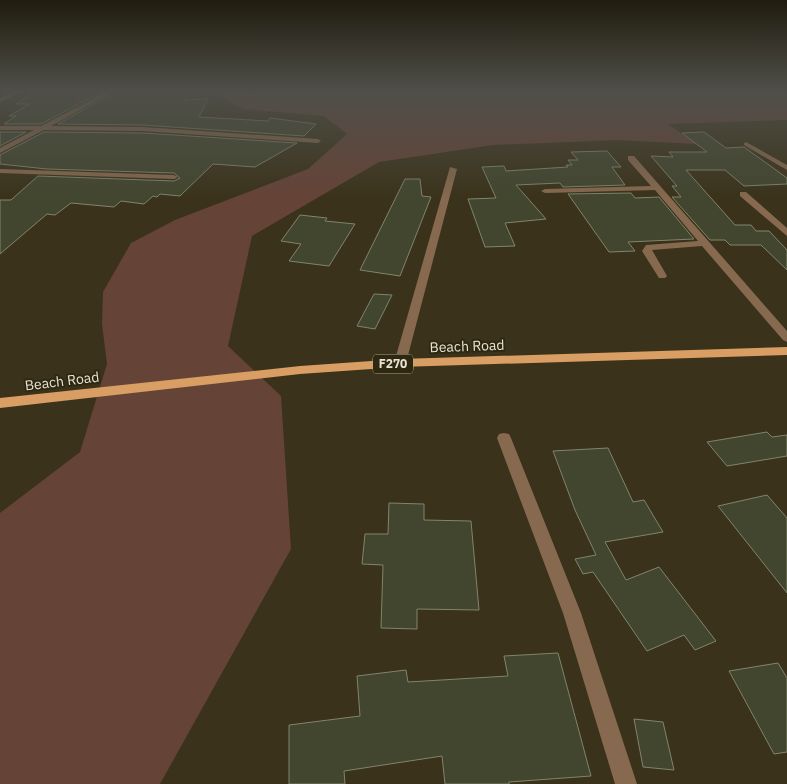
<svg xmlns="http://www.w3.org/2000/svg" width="787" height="784" viewBox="0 0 787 784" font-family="'IBM Plex Sans',sans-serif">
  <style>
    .green { fill: #664337 }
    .building { fill: #42462e; stroke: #80856b }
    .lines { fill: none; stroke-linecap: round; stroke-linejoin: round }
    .minor { fill: #86694e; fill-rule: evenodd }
    .major { fill: #d89e63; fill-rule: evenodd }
    .labels { text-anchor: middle; stroke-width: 4; stroke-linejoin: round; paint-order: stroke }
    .shield { fill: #2f2811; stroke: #b0ab9a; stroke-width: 1 }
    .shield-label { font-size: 12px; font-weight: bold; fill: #e8e3d5 }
    .street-label { font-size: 14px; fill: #e8e3d5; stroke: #2f2811 }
  </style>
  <rect width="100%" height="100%" fill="#3a321a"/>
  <path class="green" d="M209 90H787V120L668 124 697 144 617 140 493 145 379 162 252 236 228 346 281 396 291 549 160 784H0V513L80 452 107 364 102 324 103 292 131 243 175 220 308 169 347 134 324 116 243 109Z"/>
  <g class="building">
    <path d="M37 90H105L41 124H4L16 116H9L29 104H16Z"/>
    <path d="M119 90H192L183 100 208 99 199 117 268 121 270 118 316 124 304 136 143 125 58 124Z"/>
    <path d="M0 132H26L0 146Z"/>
    <path d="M44 132 143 133 297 143 255 167 213 164 180 196 160 194 157 197 153 196 144 204 121 201 114 207 71 203 55 215 47 214 0 254V200H11L38 176 174 181 180 178 174 173 47 169 0 164V155Z"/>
    <path d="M704 132 726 148 744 147 787 178V184L744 186 725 170H686L735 225H751L756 231H769L787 250V270L761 245H730L725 240H710L672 197H681L672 186H677L651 156 673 157 669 152H707L682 133Z"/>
    <path d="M607 151 621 167H612L625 185 563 187 560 183 516 185 546 219 505 223 515 246 485 247 468 199 496 198 482 167 504 166 506 171 568 167 566 165H572L568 160H578L571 152Z"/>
    <path d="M405 179H420L422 196 431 197 400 276 360 270Z"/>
    <path d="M631 193 635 198 659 197 694 239 628 242 635 251 609 252 568 194Z"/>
    <path d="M300 215 327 218 325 221 355 224 329 266 289 261 301 244 281 241Z"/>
    <path d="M374 294 392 295 375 329 357 326Z"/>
    <path d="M767 432 772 437 787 435V456L727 466 707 442Z"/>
    <path d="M608 448 633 502 644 500 663 532 605 542 626 580 659 567 716 641 695 650 684 635 647 651 593 572 583 574 575 559 596 555 575 510 553 451Z"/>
    <path d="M767 495 787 518V593L718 506Z"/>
    <path d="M389 503 424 504V520L471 521 479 610 417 609V629L381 628 383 565 362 564 365 534H388Z"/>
    <path d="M558 653 591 776 509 782V784H445L442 756 344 771 345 784H289V725L360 716 357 676 406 670 408 682 508 676 504 656Z"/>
    <path d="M778 663 787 678V752L774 754 729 671Z"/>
    <path d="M634 719 663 722 674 770 643 767Z"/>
  </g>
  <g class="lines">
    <g class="minor">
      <path d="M17 90H25L0 102V98Z"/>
      <path d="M109 90H117L51 126 143 127 318 139 321 141 318 143 143 131 44 130 0 153V148L34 130H0V126H41Z"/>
      <path d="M746 142 787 165V170L744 145V143Z"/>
      <path d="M628 156H634L787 331V342L783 340 702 246 652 250 667 276 665 278H659L642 251 646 245 698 241 655 190 545 193 541 191 545 189 651 186 628 160Z"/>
      <path d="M450 167 457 169 406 363 400 367 394 363Z"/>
      <path d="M0 169 174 175 178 177 174 179 0 173Z"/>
      <path d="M740 192H746L787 228V236L740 196Z"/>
      <path d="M504 433 509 434 511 438 581 613 637 784H615L563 613 497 438 499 434Z"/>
    </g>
    <path class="major" d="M787 347V355L400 367 300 374 0 408V398L300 366 400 359Z"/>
  </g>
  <linearGradient id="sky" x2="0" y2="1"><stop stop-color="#201c0e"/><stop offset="0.45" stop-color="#4f4f49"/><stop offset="1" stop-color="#4f4f49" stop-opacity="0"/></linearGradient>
  <rect width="787" height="200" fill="url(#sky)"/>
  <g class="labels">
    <rect class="shield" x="373" y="354.5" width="40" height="19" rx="4"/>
    <g class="shield-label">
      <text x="393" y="368">F270</text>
    </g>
    <g class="street-label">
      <text transform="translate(467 346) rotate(-2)" y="5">Beach Road</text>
      <text transform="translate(62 381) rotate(-7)" y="5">Beach Road</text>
    </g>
  </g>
</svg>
